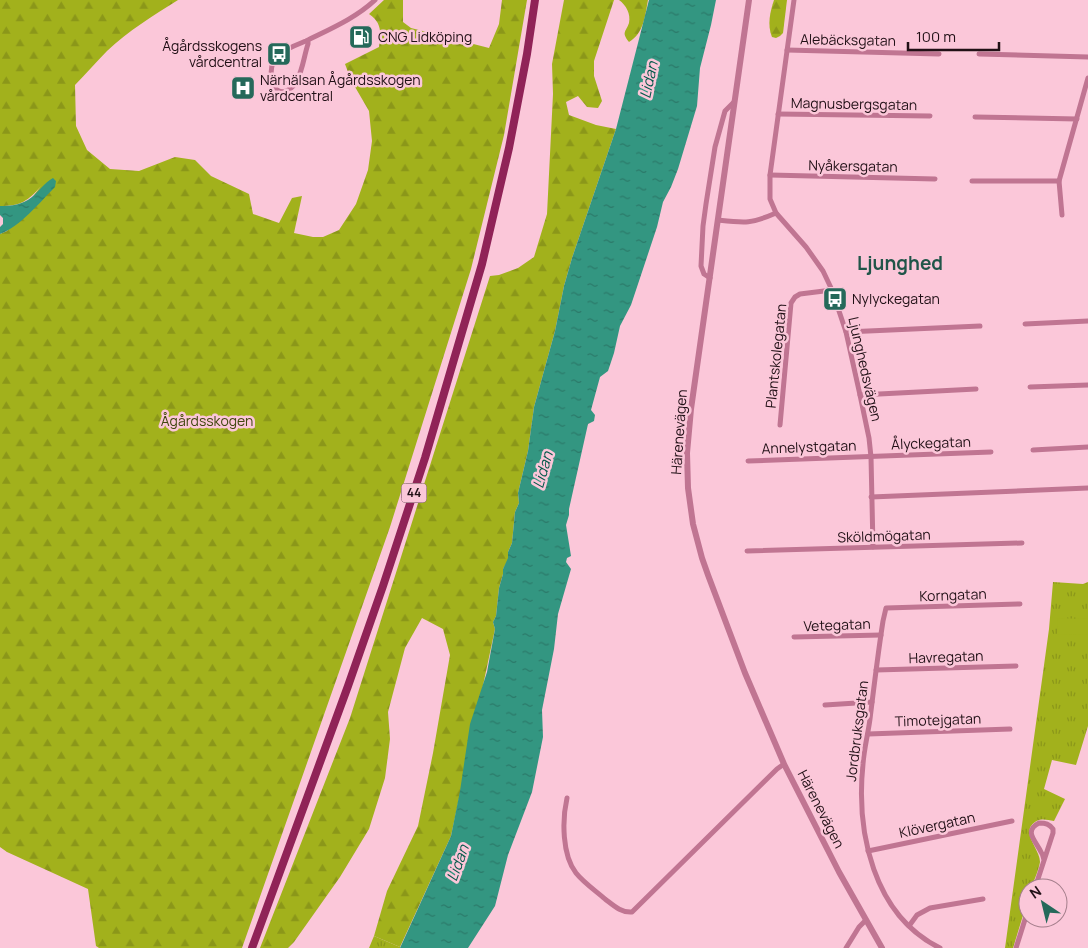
<svg xmlns="http://www.w3.org/2000/svg" width="1088" height="948" viewBox="0 0 1088 948" font-family="Manrope,sans-serif">
  <style>
    .grass { fill: url(#grass-tufts) }
    .forest { fill: url(#forest-firs) }
    .pitch { fill: #a2b11c }
    .water { fill: url(#water-ripples) }
    .lines { fill: none; stroke-linecap: round; stroke-linejoin: round }
    .minor { stroke: #c07592; stroke-width: 5 }
    .tertiary { stroke: #c07592; stroke-width: 6 }
    .primary { stroke: #902357; stroke-width: 8 }
    .labels { text-anchor: middle; stroke-width: 5; stroke-linejoin: round; paint-order: stroke }
    .shield { fill: #fbc7d9; stroke: #624750; stroke-width: 1 }
    .shield-label { font-size: 12px; font-weight: bold; fill: #211016 }
    .poi-label { font-size: 14px; fill: #211016; stroke: #fbc7d9; text-anchor: start }
    .street-label { font-size: 14px; fill: #211016; stroke: #fbc7d9 }
    .park-label { font-size: 14px; fill: #424811; stroke: #fbc7d9 }
    .water-label { font-size: 15px; font-style: italic; fill: #03594a; stroke: #fbc7d9 }
    .district-label { font-size: 19px; font-weight: bold; fill: #205549; stroke: #fbc7d9 }
  </style>
  <defs>
    <pattern id="grass-tufts" width="24" height="20" patternUnits="userSpaceOnUse" patternTransform="scale(1.25)"><rect width="24" height="20" fill="#a2b11c"/><path d="M3 7l-1-3M5 7V3M7 7l1-3M15 17l-1-3M17 17v-4M19 17l1-3" fill="none" stroke="#8b9719"/></pattern>
    <pattern id="forest-firs" width="22" height="20" patternUnits="userSpaceOnUse" patternTransform="scale(1.25)"><rect width="22" height="20" fill="#a2b11c"/><path d="M5 1l3.5 6h-7zM16 11l3.5 6h-7z" fill="#8b9719"/></pattern>
    <pattern id="water-ripples" width="26" height="14" patternUnits="userSpaceOnUse" patternTransform="scale(1.25)"><rect width="26" height="14" fill="#339681"/><path d="M2 4q2-2 4 0t4 0M15 11q2-2 4 0t4 0" fill="none" stroke="#2b7969"/></pattern>
  </defs>
  <rect width="100%" height="100%" fill="#fbc7d9"/>
  <g class="grass">
    <path d="M1053 582 1083 584 1088 582V726L1076 765 1052 760 1044 789 1065 799 1054 821C1047 820 1041 818 1035 822 1020 832 1040 849 1040 862 1039 869 1034 881 1031 888H1028V899L1013 948H1005L1049 629Z"/>
    <path d="M374 936 400 947V948H369Z"/>
  </g>
  <g class="forest">
    <path d="M0 0H178C154 15 128 31 107 51 96 62 86 74 75 85L76 126 87 150 110 169 139 171 175 157 195 160 211 176 249 194 253 214 279 223 292 198 302 196 294 233 313 237H323L339 230 356 204 368 170 372 141 369 111 351 80 345 64 379 47C381 32 382 23 369 14L384 0H403V22L411 28 489 48 499 24 502 0H527L504 135 471 269 390 527 242 948H99L96 946 88 889 7 852 0 847V234L7 231 41 186C28 201 21 206 0 206Z"/>
    <path d="M564 0H614L594 61V76L602 101 598 108 587 107 578 96 566 102 569 115 596 125 616 129 572 258 564 286 555 331 534 407 528 451 518 493 519 503 515 512 512 543 508 552 509 558 503 569V574L499 588 496 616 493 622 495 629 451 836 400 947 374 936 387 891 418 826 433 753 450 655 443 629 422 618 405 648 388 712 390 739 385 778 369 829 340 877 294 942 288 948H260L350 718 490 276 499 275 518 268 534 257 547 214 553 94 552 64Z"/>
    <path d="M619 0H648C645 16 644 33 629 42 621 32 626 32 629 23 631 14 626 5 619 0Z"/>
    <path d="M774 0H787L783 33 780 36 776 38 772 37C767 25 770 12 774 0Z"/>
  </g>
  <path class="pitch" d="M1058 618 1088 619V635L1057 634Z"/>
  <g class="water">
    <path d="M649 0H716L711 25 700 68 697 106 678 169 671 187 663 202 657 227 631 305 620 326 614 353 608 371 600 377 591 410 595 415 594 421 588 424 569 509V515L566 525 571 556 567 558 566 562 571 569 558 614 554 649 542 710 543 737 532 792 508 855 495 906 468 948H400L451 836 460 791 470 724 487 672 495 629 493 622 496 616 499 588 503 574V569L508 558V552L512 543 515 512 519 503 518 493 528 451 534 407 555 331 564 286 572 258 616 129Z"/>
    <path d="M53 178 56 181 55 187C40 202 20 227 0 234V227L3 224V218L0 215V206C12 206 22 205 32 197 39 191 44 183 53 178Z"/>
  </g>
  <g class="lines">
    <g class="minor">
      <path d="M794 0 770 175V199L776 213 806 247 823 271 832 290 846 332 860 395 869 438 871 457 873 547"/>
      <path d="M308 40V44C304 56 303 69 297 80 293 89 281 98 274 86 270 79 270 64 276 57 284 49 296 45 306 41 330 29 356 18 375 0"/>
      <path d="M787 50 939 54"/>
      <path d="M979 54 1088 57"/>
      <path d="M778 114 930 116"/>
      <path d="M975 117 1077 119"/>
      <path d="M770 175 935 179"/>
      <path d="M972 181H1059"/>
      <path d="M1062 215 1059 181 1088 78"/>
      <path d="M718 220C745 223 751 224 776 213"/>
      <path d="M710 278 704 274 701 266 703 226 706 204 715 147 725 111 734 102"/>
      <path d="M1025 324 1088 321"/>
      <path d="M846 332 980 326"/>
      <path d="M1030 387 1088 385"/>
      <path d="M860 395 976 389"/>
      <path d="M780 425 791 303 795 297 800 294 832 290"/>
      <path d="M1033 450 1088 447"/>
      <path d="M748 461 991 452"/>
      <path d="M871 497 1088 488"/>
      <path d="M747 551 1022 543"/>
      <path d="M794 637 881 635"/>
      <path d="M876 670 1016 666"/>
      <path d="M825 705 872 702"/>
      <path d="M868 734 1010 729"/>
      <path d="M567 798C562 820 562 855 576 873 584 883 596 891 605 899 613 905 621 913 632 912L777 769 784 764"/>
      <path d="M868 851 1012 821"/>
      <path d="M1035 888 1053 833V829C1049 824 1046 823 1039 823 1023 831 1036 841 1041 852 1043 854 1043 857 1044 860"/>
      <path d="M909 926 917 915 930 908 983 899"/>
      <path d="M846 948 859 927 866 920"/>
      <path d="M940 948C873 915 856 832 863 764 864 749 868 734 870 719 874 686 878 653 883 621L886 608 1020 604"/>
      <path d="M1016 948 1028 910"/>
    </g>
    <path class="tertiary" d="M749 0 691 409 687 453 688 488 693 524 702 558 708 575 745 673 784 764 839 872 882 948"/>
    <path class="primary" d="M252 948 348 686 383 586 425 458 482 264 509 148 527 54 535 0"/>
  </g>
  <defs>
    <symbol id="fuel-square" viewBox="-11 -11 22 22"><rect x="-9" y="-9" width="18" height="18" rx="4" fill="#25695a" stroke="#fbc7d9"/><path d="M-5.5-6h7V0h2V4h1.3V-2.5L3-4.5l.8-.8L6-3V5H2.5V1h-1V6h-7ZM-4.2-4.7v3.2H.2V-4.7Z" fill="#fff"/></symbol>
    <symbol id="bus-square" viewBox="-11 -11 22 22"><rect x="-9" y="-9" width="18" height="18" rx="4" fill="#25695a" stroke="#fbc7d9"/><path d="M-5-6H5V4H4V6H2V4H-2V6H-4V4H-5ZM-3.5-4V0h7V-4ZM-3.5 1.2v1.5H-2V1.2ZM2 1.2v1.5H3.5V1.2Z" fill="#fff"/></symbol>
    <symbol id="hospital-square" viewBox="-11 -11 22 22"><rect x="-9" y="-9" width="18" height="18" rx="4" fill="#25695a" stroke="#fbc7d9"/><path d="M-5-5h3v3.5h4V-5h3V5h-3V1.5h-4V5h-3Z" fill="#fff"/></symbol>
  </defs>
  <g fill-rule="evenodd">
    <use href="#fuel-square" x="347" y="23" width="28" height="28"/>
    <use href="#bus-square" x="265" y="40" width="28" height="28"/>
    <use href="#hospital-square" x="229" y="74" width="28" height="28"/>
    <use href="#bus-square" x="821" y="285" width="28" height="28"/>
  </g>
  <g class="labels">
    <rect class="shield" x="401.5" y="483.5" width="25" height="19" rx="4"/>
    <g class="shield-label">
      <text x="414" y="497">44</text>
    </g>
    <g class="poi-label">
      <text x="378" y="42">CNG Lidköping</text>
      <text x="262" y="51" text-anchor="end">Ågårdsskogens<tspan x="262" dy="16">vårdcentral</tspan></text>
      <text x="260" y="85">Närhälsan Ågårdsskogen<tspan x="260" dy="16">vårdcentral</tspan></text>
      <text x="852" y="304">Nylyckegatan</text>
    </g>
    <g class="street-label">
      <text transform="translate(848 40) rotate(1)" y="5">Alebäcksgatan</text>
      <text transform="translate(854 104) rotate(1)" y="5">Magnusbergsgatan</text>
      <text transform="translate(853 166) rotate(1)" y="5">Nyåkersgatan</text>
      <text transform="translate(776 356) rotate(-84)" y="5">Plantskolegatan</text>
      <text transform="translate(865 369) rotate(77)" y="5">Ljunghedsvägen</text>
      <text transform="translate(679 432) rotate(-86)" y="5">Härenevägen</text>
      <text transform="translate(931 443) rotate(-2)" y="5">Ålyckegatan</text>
      <text transform="translate(809 447) rotate(-2)" y="5">Annelystgatan</text>
      <text transform="translate(884 536) rotate(-2)" y="5">Sköldmögatan</text>
      <text transform="translate(953 595) rotate(-2)" y="5">Korngatan</text>
      <text transform="translate(837 625) rotate(-2)" y="5">Vetegatan</text>
      <text transform="translate(946 657) rotate(-2)" y="5">Havregatan</text>
      <text transform="translate(938 720) rotate(-2)" y="5">Timotejgatan</text>
      <text transform="translate(857 731) rotate(-83)" y="5">Jordbruksgatan</text>
      <text transform="translate(821 809) rotate(63)" y="5">Härenevägen</text>
      <text transform="translate(937 825) rotate(-12)" y="5">Klövergatan</text>
    </g>
    <g class="park-label">
      <text x="207" y="426">Ågårdsskogen</text>
    </g>
    <g class="water-label">
      <text transform="translate(649 80) rotate(-78)" y="5">Lidan</text>
      <text transform="translate(543 470) rotate(-74)" y="5">Lidan</text>
      <text transform="translate(458 863) rotate(-70)" y="5">Lidan</text>
    </g>
    <g class="district-label">
      <text x="900" y="270">Ljunghed</text>
    </g>
  </g>
  <g transform="translate(1043 903) rotate(325)"><circle r="24" fill="#fbc7d9" stroke="#a47e8b"/>
  <path d="M0-4L9 19L0 12L-9 19Z" fill="#25695a"/>
  <text y="-8" font-size="14" font-weight="bold" text-anchor="middle" fill="#211016">N</text>
  </g>
  <path d="M908 42v8h91v-8" fill="none" stroke="#211016" stroke-width="2.5"/>
  <text x="916" y="42" font-size="15" fill="#211016" stroke="#fbc7d9" stroke-width="4" paint-order="stroke">100 m</text>
</svg>
